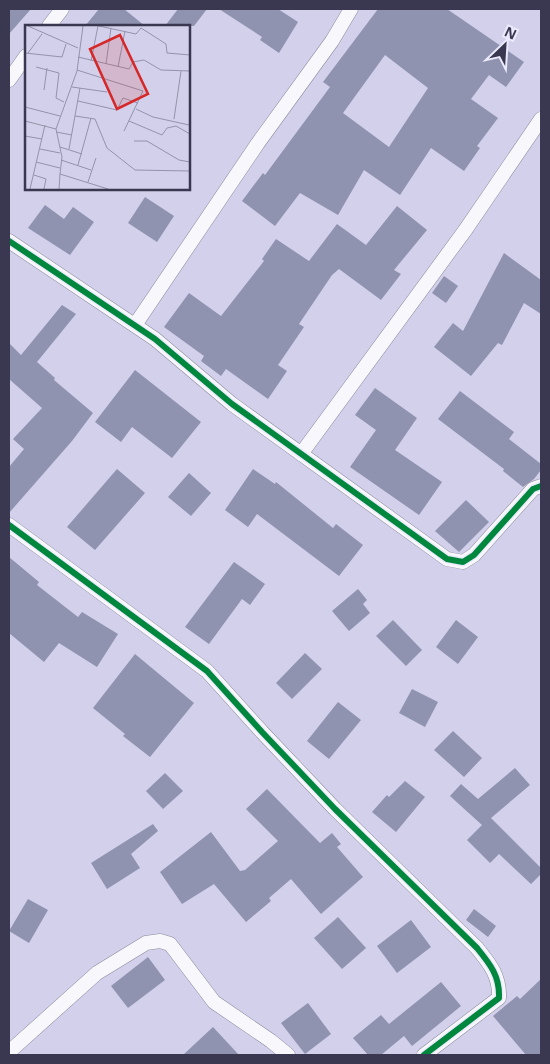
<svg xmlns="http://www.w3.org/2000/svg" width="550" height="1064" viewBox="0 0 550 1064" font-family="'Open Sans',sans-serif">
  <style>
    .building { fill: #9093b0; fill-rule: evenodd }
    .lines { fill: none; stroke-linecap: round; stroke-linejoin: round }
    .minor-casing { stroke: #8c8a9f; stroke-width: 15 }
    .minor { stroke: #f8f8fc; stroke-width: 14 }
    .cycleway-casing { stroke: #eceafd; stroke-width: 9 }
    .cycleway { stroke: #00873e; stroke-width: 6 }
    .inset-road { fill: none; stroke: #9593ac; stroke-width: 1 }
    .view { fill: #d62828; fill-opacity: 0.15; stroke: #d62828; stroke-width: 2.5 }
    .inset-edge { fill: none; stroke: #3a3750; stroke-width: 2.5 }
  </style>
  <rect width="100%" height="100%" fill="#d2d0ea"/>
  <g class="building">
    <path d="M9 9H31L9 34Z"/>
    <path d="M99 9H124L145 26H85Z"/>
    <path d="M178 9H207L194 26H165Z"/>
    <path d="M219 9H278L298 22 279 53 260 40 262 37Z"/>
    <path d="M378 9H447L524 62 506 87 489 75 471 99 498 118 477 146 480 148 464 171 431 148 400 195 364 170 338 215 300 193 275 226 242 201 263 173 265 175 330 87 323 82ZM385 55 428 88 389 147 343 113Z"/>
    <path d="M145 197 174 216 157 242 128 223Z"/>
    <path d="M45 205 64 219 73 207 94 222 70 255 28 228Z"/>
    <path d="M397 206 427 230 394 270 401 274 381 300 339 269 332 275 299 324 304 327 278 365 287 371 268 399 226 369 221 376 201 361 204 356 164 327 189 293 221 316 264 261 262 259 276 239 309 261 337 224 366 245Z"/>
    <path d="M504 253 541 280V314L524 303 502 345 498 343 471 376 434 347 453 323 463 331Z"/>
    <path d="M444 276 458 286 446 303 432 293Z"/>
    <path d="M62 305 76 314 37 362 55 378 54 380 93 413 72 441 9 513V467L24 449 13 439 42 408 9 379V343L21 355Z"/>
    <path d="M135 370 201 422 172 458 132 427 121 442 95 422Z"/>
    <path d="M375 388 417 418 395 450 442 482 419 515 350 467 376 430 355 415Z"/>
    <path d="M460 391 514 432 509 439 541 464V470L534 479 523 487 503 471 504 469 438 419Z"/>
    <path d="M117 469 145 493 95 550 67 527Z"/>
    <path d="M253 469 275 484 276 482 333 528 336 524 363 545 339 576 257 514 248 527 225 510Z"/>
    <path d="M189 473 211 493 191 516 168 497Z"/>
    <path d="M466 500 489 522 459 552 435 531Z"/>
    <path d="M9 557 39 582 37 585 78 617 82 612 118 634 97 667 59 643 44 662 9 633Z"/>
    <path d="M234 562 265 584 250 605 242 599 209 644 185 627Z"/>
    <path d="M358 589 367 600 363 604 370 613 349 631 332 611Z"/>
    <path d="M393 620 422 650 406 666 376 636Z"/>
    <path d="M456 620 478 637 458 664 436 647Z"/>
    <path d="M305 653 322 669 292 699 276 683Z"/>
    <path d="M135 654 194 703 150 757 123 736 125 734 93 708Z"/>
    <path d="M412 689 438 702 425 727 399 713Z"/>
    <path d="M338 702 361 720 329 759 307 741Z"/>
    <path d="M453 731 482 758 464 777 434 750Z"/>
    <path d="M515 768 530 785 491 818 541 868V874L531 884 499 854 490 863 467 840 482 825 450 796 461 784 478 799Z"/>
    <path d="M165 773 183 791 163 809 146 791Z"/>
    <path d="M405 781 425 797 396 832 372 812 387 795 389 797Z"/>
    <path d="M267 789 320 843 332 833 341 844 337 847 363 877 321 914 291 879 269 898 271 901 246 922 214 884 182 904 160 872 211 832 240 871 245 870 278 841 246 809Z"/>
    <path d="M153 824 158 831 131 854 140 868 107 889 91 863Z"/>
    <path d="M28 899 48 910 29 943 9 931Z"/>
    <path d="M474 909 496 926 488 937 466 920Z"/>
    <path d="M338 917 366 948 342 969 314 938Z"/>
    <path d="M411 920 431 947 397 973 377 946Z"/>
    <path d="M148 957 165 980 128 1008 111 986Z"/>
    <path d="M541 979V1055H526L493 1016 517 996 520 999Z"/>
    <path d="M441 982 461 1006 412 1046 404 1036 381 1055H368L353 1038 381 1015 389 1024Z"/>
    <path d="M308 1003 331 1034 305 1054 281 1023Z"/>
    <path d="M213 1027 239 1055H183Z"/>
  </g>
  <g class="lines">
    <defs>
      <g id="minor">
        <path d="M49 26 62 9"/>
        <path d="M9 80 26 56"/>
        <path d="M9 241 155 339 232 404 447 559 463 562 474 555 533 489 541 486"/>
        <path d="M135 325 258 143 332 41 351 9"/>
        <path d="M301 454 466 229 541 119"/>
        <path d="M9 525 207 671 262 732 335 809 477 948C490 964 500 976 499 998L424 1055"/>
        <path d="M9 1052 97 973 146 943 160 941 170 944 214 1002 271 1041 288 1055"/>
      </g>
    </defs>
    <use href="#minor" class="minor-casing"/>
    <use href="#minor" class="minor"/>
    <defs>
      <g id="cycleway">
        <path d="M9 241 155 339 232 404 447 559 463 562 474 555 533 489 541 486"/>
        <path d="M9 525 207 671 262 732 335 809 477 948C490 964 500 976 499 998L424 1055"/>
      </g>
    </defs>
    <use href="#cycleway" class="cycleway-casing"/>
    <use href="#cycleway" class="cycleway"/>
  </g>
  <g transform="translate(25 25)">
    <rect width="165" height="165" fill="#d2d0ea"/>
    <path class="inset-road" d="M3 1 53 23M58 1 52 46 31 104 37 132 35 149 83 164M74 1 111 9 116 3 141 19 142 28 165 30M0 28 37 32 41 19M3 28 17 9M53 32 104 44 108 37 119 35 136 45 165 46M66 36 73 1M81 39 86 3M11 42 34 48 31 73 39 77M93 42 100 6M52 45 118 66 99 106M47 62 82 67M19 65 22 43M53 76 92 85 98 73 113 78M0 82 35 91M111 84 128 92 164 100M50 91 70 94 82 123 110 145 165 146M149 94 156 46M0 96 31 104M104 96 137 110 142 103 151 101 165 109M31 107 47 110M0 111 17 114M109 116H122L154 135 165 137M35 122 57 129M15 124 35 128M44 124 55 63M36 135 66 145M11 137 35 143M53 140 66 93M9 150 21 154 19 164M63 157 71 133M5 164 20 100M34 164 35 149"/>
    <path class="view" d="M95 10 123 69 92 84 65 24Z"/>
    <rect width="165" height="165" class="inset-edge"/>
  </g>
  <rect width="550" height="1064" fill="none" stroke="#3a3750" stroke-width="20"/>
  <g transform="translate(505 45) rotate(25)" stroke="#eceafd" stroke-width="4" paint-order="stroke">
  <path d="M0-4L9 19L0 12L-9 19Z" fill="#3a3750"/>
  <text y="-8" font-size="14" font-weight="bold" text-anchor="middle" fill="#3a3750">N</text>
  </g>
</svg>
